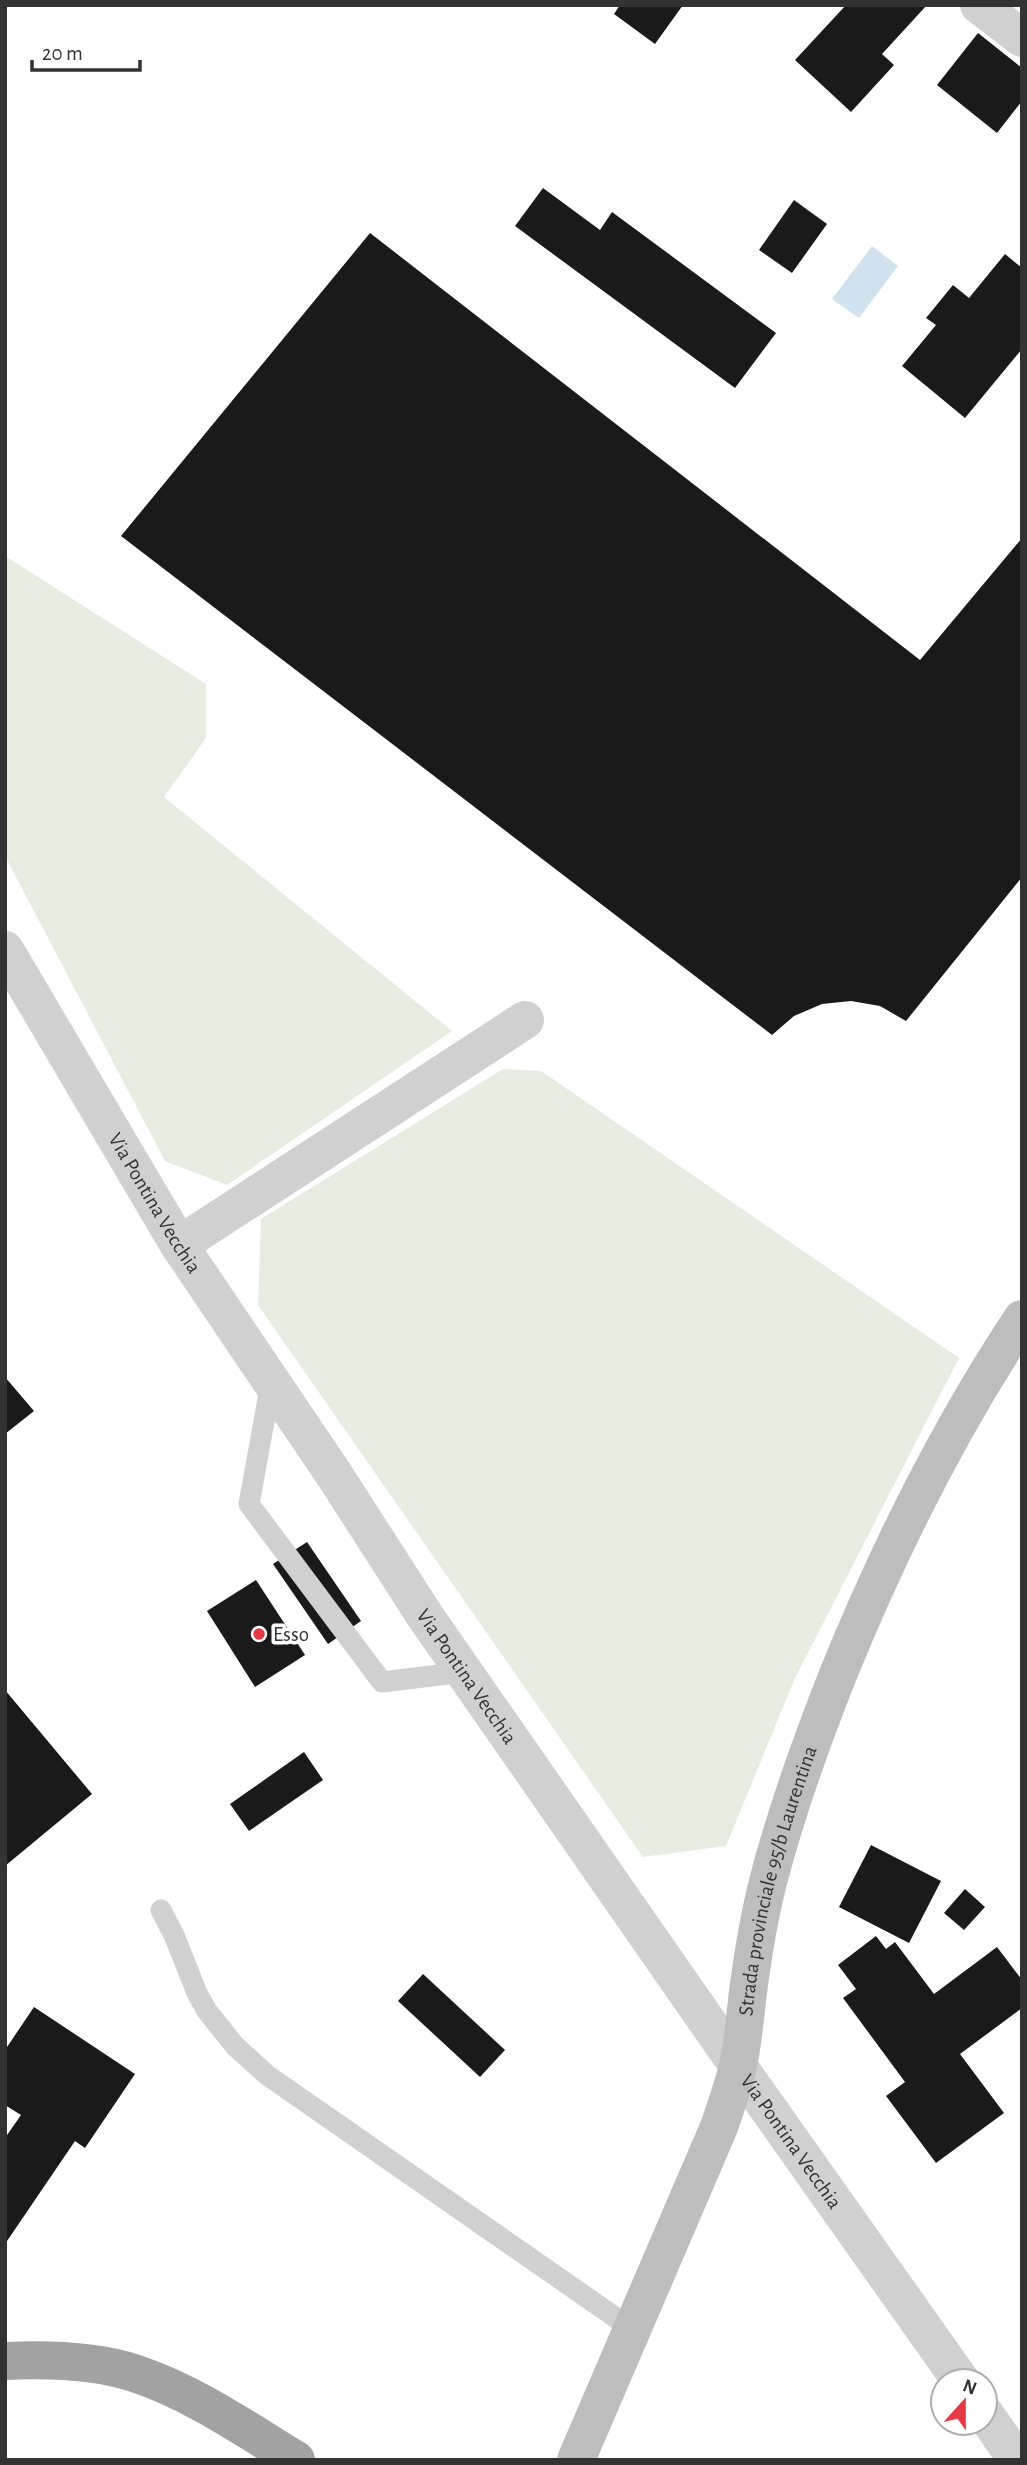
<svg xmlns="http://www.w3.org/2000/svg" width="1027" height="2465" viewBox="0 0 1027 2465" font-family="'Alegreya Sans',sans-serif">
  <style>
    .grass { fill: #e6ecdf }
    .water { fill: #cfe2ee }
    .building { fill: #1a1a1a }
    .lines { fill: none; stroke-linecap: round; stroke-linejoin: round }
    .service { stroke: #d0d0d0; stroke-width: 21 }
    .minor { stroke: #d0d0d0; stroke-width: 38 }
    .secondary { stroke: #bdbdbd; stroke-width: 38 }
    .trunk { stroke: #a2a2a2; stroke-width: 38 }
    .poi-dot { fill: #e63946; stroke: #fff; stroke-width: 2.5 }
    .labels { text-anchor: middle; stroke-width: 7; stroke-linejoin: round; paint-order: stroke }
    .street-label { font-size: 21px; fill: #333; stroke: #fff }
    .poi-label { font-size: 21px; fill: #333; stroke: #fff; text-anchor: start }
  </style>
  <rect width="100%" height="100%" fill="#fff"/>
  <g class="grass">
    <path d="M5 556 206 684V738L164 797 452 1031 227 1185 165 1161 5 856Z"/>
    <path d="M503 1069 541 1071 959 1358 795 1678 726 1846 643 1857 258 1305 261 1219Z"/>
  </g>
  <path class="water" d="M872 246 898 266 859 318 832 299Z"/>
  <g class="building">
    <path d="M620 5H683L655 44 614 14Z"/>
    <path d="M846 5H927L882 54 894 65 851 112 795 60Z"/>
    <path d="M978 33 1022 68V101L997 133 937 85Z"/>
    <path d="M543 188 600 230 612 212 776 333 735 388 515 226Z"/>
    <path d="M794 200 827 224 792 273 759 250Z"/>
    <path d="M370 233 920 660 1022 538V877L906 1021 880 1006 851 1001 822 1004 794 1016 772 1035 121 536Z"/>
    <path d="M1005 254 1022 268V349L965 418 902 366 936 325 926 318 953 285 969 298Z"/>
    <path d="M5 1377 34 1411 5 1434Z"/>
    <path d="M307 1542 361 1621 328 1644 273 1564Z"/>
    <path d="M256 1580 305 1655 255 1687 207 1611Z"/>
    <path d="M5 1690 92 1794 5 1866Z"/>
    <path d="M304 1752 323 1780 249 1831 230 1804Z"/>
    <path d="M871 1845 941 1881 909 1943 839 1907Z"/>
    <path d="M965 1889 985 1907 964 1930 944 1913Z"/>
    <path d="M876 1936 886 1949 895 1942 934 1994 997 1947 1022 1980V2008L960 2054 1004 2113 936 2163 886 2096 905 2082 843 1998 856 1989 838 1965Z"/>
    <path d="M423 1974 505 2050 480 2077 398 2001Z"/>
    <path d="M34 2007 135 2074 85 2148 75 2141 5 2244V2138L21 2115 5 2105V2050Z"/>
  </g>
  <g class="lines">
    <g class="service">
      <path d="M271 1383 249 1504 382 1682 464 1672"/>
      <path d="M161 1910 174 1935 197 1993 207 2011 235 2046 267 2075 632 2329"/>
    </g>
    <g class="minor">
      <path d="M979 5 1022 38"/>
      <path id="s1" d="M5 950 179 1245 335 1476 425 1616 738 2066 961 2381"/>
      <path d="M179 1245 525 1020"/>
      <path d="M985 2414 1017 2460"/>
    </g>
    <path class="secondary" id="s2" d="M576 2460 719 2127C726 2107 733 2087 738 2066 743 2042 745 2017 748 1992 753 1954 759 1916 769 1878 787 1809 811 1743 837 1677 888 1551 947 1432 1022 1319"/>
    <path class="trunk" d="M5 2361C47 2359 94 2360 134 2373 192 2392 244 2428 296 2460"/>
  </g>
  <circle class="poi-dot" cx="259" cy="1634" r="7"/>
  <g class="labels">
    <g class="street-label">
      <text dy="7" stroke="none"><textPath href="#s1" startOffset="294">Via Pontina Vecchia</textPath></text>
      <text dy="7" stroke="none"><textPath href="#s1" startOffset="861">Via Pontina Vecchia</textPath></text>
      <text dy="7" stroke="none"><textPath href="#s2" startOffset="616">Strada provinciale 95/b Laurentina</textPath></text>
      <text dy="7" stroke="none"><textPath href="#s1" startOffset="1428">Via Pontina Vecchia</textPath></text>
    </g>
    <g class="poi-label">
      <text x="273" y="1641">Esso</text>
    </g>
  </g>
  <rect width="1027" height="2465" fill="none" stroke="#333333" stroke-width="14"/>
  <g transform="translate(964 2402) rotate(21)"><circle r="33" fill="#ffffff" stroke="#adadad" stroke-width="2"/>
  <path d="M0-5L12 26L0 18L-12 26Z" fill="#e63946"/>
  <text y="-10" font-size="19" font-weight="bold" text-anchor="middle" fill="#333333">N</text>
  </g>
  <path d="M32 60v10h108v-10" fill="none" stroke="#333333" stroke-width="3.5"/>
  <text x="42" y="60" font-size="21" fill="#333333" stroke="#ffffff" stroke-width="5" paint-order="stroke">20 m</text>
</svg>
